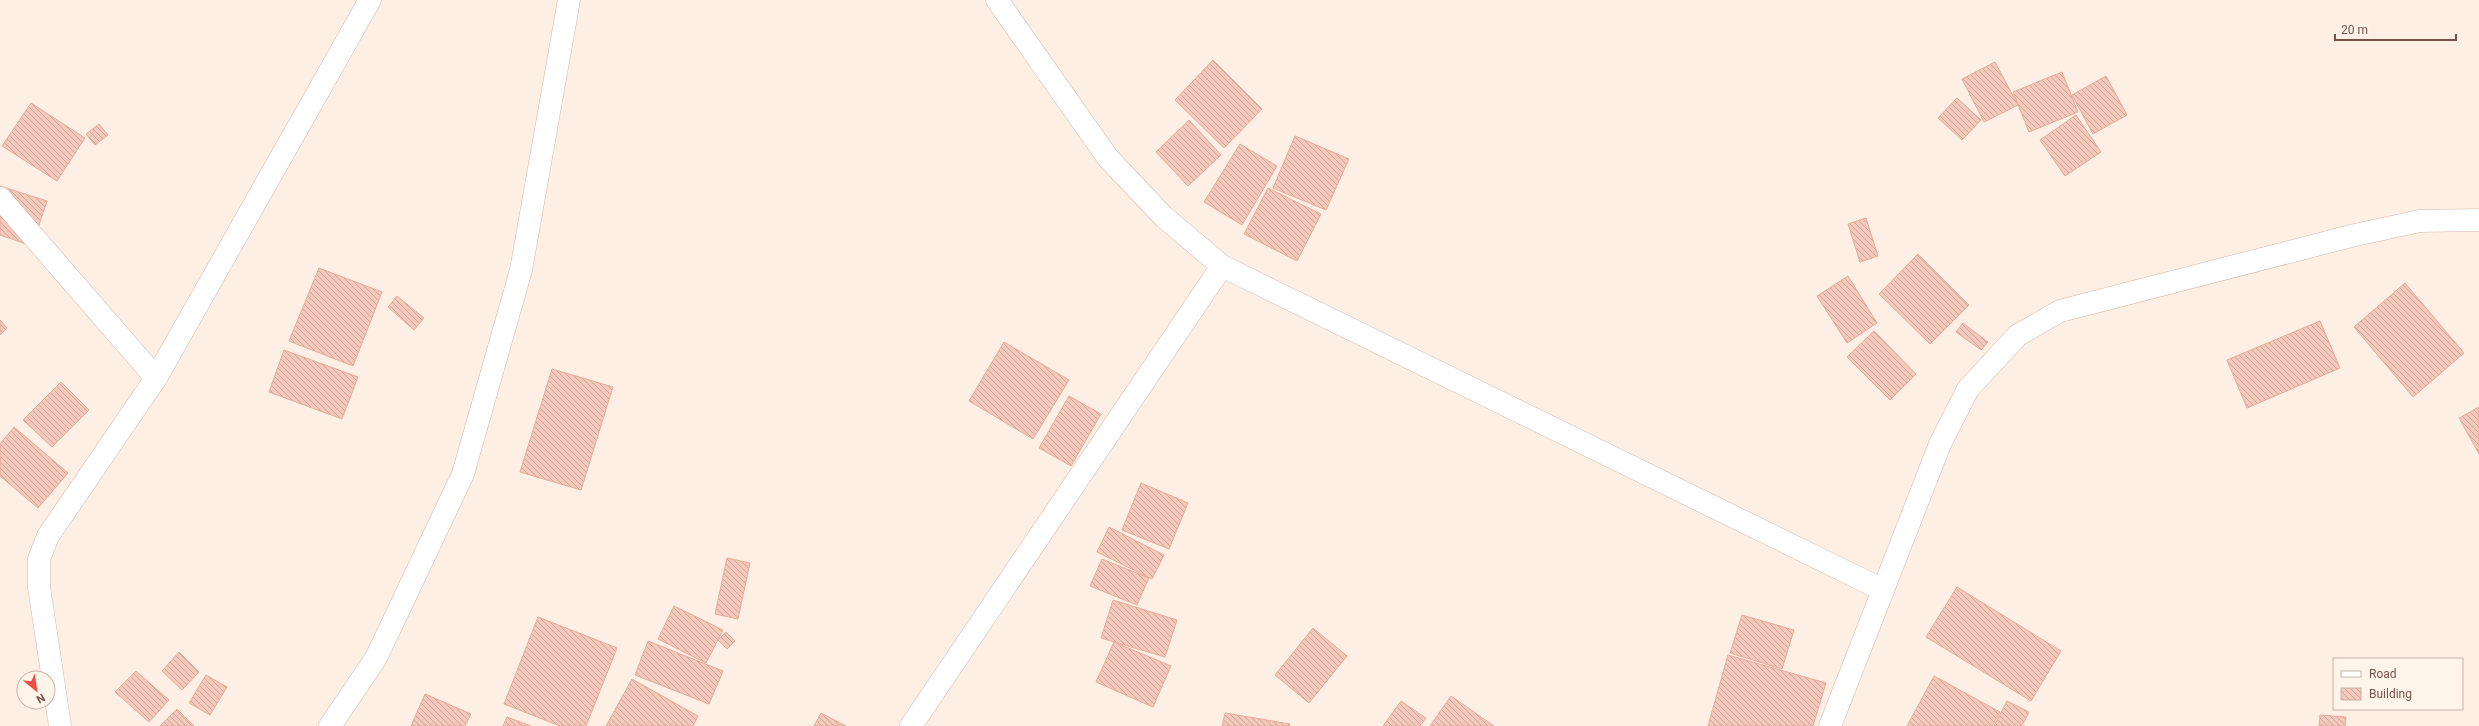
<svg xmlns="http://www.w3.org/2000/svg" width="2479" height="726" viewBox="0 0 2479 726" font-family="Roboto,sans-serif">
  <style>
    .building { fill: url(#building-back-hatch); stroke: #e7ab99 }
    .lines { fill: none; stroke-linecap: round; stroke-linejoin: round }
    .street-casing { stroke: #d1b7ac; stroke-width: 23 }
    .street { stroke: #fff; stroke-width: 22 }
  </style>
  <defs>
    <pattern id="building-back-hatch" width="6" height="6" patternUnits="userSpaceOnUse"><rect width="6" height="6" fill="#f4c8ba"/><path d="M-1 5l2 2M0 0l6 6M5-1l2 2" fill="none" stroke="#caa599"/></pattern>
  </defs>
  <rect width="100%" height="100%" fill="#fdefe3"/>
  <g class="building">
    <path d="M1213 60 1262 109 1224 148 1175 100Z"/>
    <path d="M1995 62 2018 105 1984 122 1962 79Z"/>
    <path d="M2062 72 2078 112 2029 132 2013 92Z"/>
    <path d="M2106 76 2127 115 2093 134 2072 95Z"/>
    <path d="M1957 98 1981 120 1962 140 1938 118Z"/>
    <path d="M31 103 85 138 57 181 2 146Z"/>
    <path d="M2076 115 2101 152 2065 176 2040 140Z"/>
    <path d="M1189 120 1221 155 1188 186 1156 152Z"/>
    <path d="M99 124 108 135 95 145 86 134Z"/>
    <path d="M1295 136 1349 159 1326 210 1273 188Z"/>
    <path d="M1240 144 1277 166 1242 225 1204 202Z"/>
    <path d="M0 186 47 201 32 246 0 235Z"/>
    <path d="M1268 188 1321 214 1297 261 1244 234Z"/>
    <path d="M1866 218 1878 256 1860 262 1848 224Z"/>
    <path d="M1918 254 1969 305 1930 344 1879 294Z"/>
    <path d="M319 268 382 292 353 366 289 341Z"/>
    <path d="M1848 276 1877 323 1847 343 1817 296Z"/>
    <path d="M2405 283 2464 353 2413 397 2354 327Z"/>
    <path d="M397 296 424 318 414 330 388 307Z"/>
    <path d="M0 320 7 328 0 335Z"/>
    <path d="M2320 321 2340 368 2247 408 2227 360Z"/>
    <path d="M1963 323 1988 342 1981 350 1956 332Z"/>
    <path d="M1874 331 1916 374 1890 400 1847 357Z"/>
    <path d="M1004 342 1069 380 1033 439 969 401Z"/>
    <path d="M284 350 358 377 342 419 269 392Z"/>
    <path d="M552 369 613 387 581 490 520 472Z"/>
    <path d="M61 382 89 410 52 447 23 420Z"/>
    <path d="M1069 396 1101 414 1071 466 1039 448Z"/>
    <path d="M2479 407V454L2459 418Z"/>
    <path d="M14 427 68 473 38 508 0 476V444Z"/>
    <path d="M1141 483 1188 503 1169 549 1122 530Z"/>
    <path d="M1109 527 1164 555 1152 579 1097 552Z"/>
    <path d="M727 558 750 563 738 619 715 614Z"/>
    <path d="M1102 559 1149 578 1137 605 1090 586Z"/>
    <path d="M1957 587 2061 651 2031 701 1926 637Z"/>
    <path d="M1113 600 1177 620 1165 657 1101 638Z"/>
    <path d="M674 606 723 630 706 663 658 639Z"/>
    <path d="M1742 615 1794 630 1782 669 1730 653Z"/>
    <path d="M538 617 617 648 586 726H560L504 704Z"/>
    <path d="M1313 628 1347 656 1309 703 1275 675Z"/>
    <path d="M726 632 735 641 727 649 718 640Z"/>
    <path d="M648 641 723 671 709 704 635 675Z"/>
    <path d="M1114 642 1171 666 1153 707 1096 682Z"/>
    <path d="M179 652 199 672 182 690 162 671Z"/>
    <path d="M1728 655 1826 683 1813 726H1708Z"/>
    <path d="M136 671 169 700 149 722 115 692Z"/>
    <path d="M206 675 227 687 210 715 189 703Z"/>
    <path d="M1934 676 2000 712 1992 726H1907Z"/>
    <path d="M632 679 698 716 693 726H606Z"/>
    <path d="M425 694 471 714 465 726H411Z"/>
    <path d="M1451 696 1494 726H1430Z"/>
    <path d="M1401 701 1426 718 1420 726H1383Z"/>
    <path d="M2007 701 2029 712 2022 726H1994Z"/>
    <path d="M177 709 194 726H160Z"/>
    <path d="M821 713 846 726H814Z"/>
    <path d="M1225 713 1290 724 1289 726H1222Z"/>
    <path d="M2320 715 2346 717 2345 726H2319Z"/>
    <path d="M507 717 531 726H503Z"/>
  </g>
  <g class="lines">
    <defs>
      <g id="street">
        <path d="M997 0 1108 158 1164 217 1222 266 1883 590"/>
        <path d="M0 198 156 378 48 536 39 559V587L60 726"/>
        <path d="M156 378 370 0"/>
        <path d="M330 726 376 658 463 474 521 270 569 0"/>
        <path d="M911 726 1222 266"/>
        <path d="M1830 726 1940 444 1968 389 2018 335 2060 311 2355 235 2420 221 2479 220"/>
      </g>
    </defs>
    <use href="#street" class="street-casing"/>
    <use href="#street" class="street"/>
  </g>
  <rect x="2333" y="658" width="130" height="52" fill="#fff4ea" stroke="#c8b3a9"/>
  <rect x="2341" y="671" width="20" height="6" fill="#ffffff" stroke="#c8b3a9"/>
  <text x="2369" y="678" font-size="12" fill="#765148">Road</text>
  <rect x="2341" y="688" width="20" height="12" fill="url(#building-back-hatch)" stroke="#c8b3a9"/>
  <text x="2369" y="698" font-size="12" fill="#765148">Building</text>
  <g transform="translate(36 690) rotate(151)"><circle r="19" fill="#fff4ea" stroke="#c8b3a9"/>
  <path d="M0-3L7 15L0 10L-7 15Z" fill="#ec4e43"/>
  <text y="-6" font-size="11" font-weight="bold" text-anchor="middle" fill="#765148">N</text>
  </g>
  <path d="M2335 34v6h121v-6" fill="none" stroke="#765148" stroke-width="2"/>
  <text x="2341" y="34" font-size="12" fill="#765148" stroke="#fff4ea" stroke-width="3" paint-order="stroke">20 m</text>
</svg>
